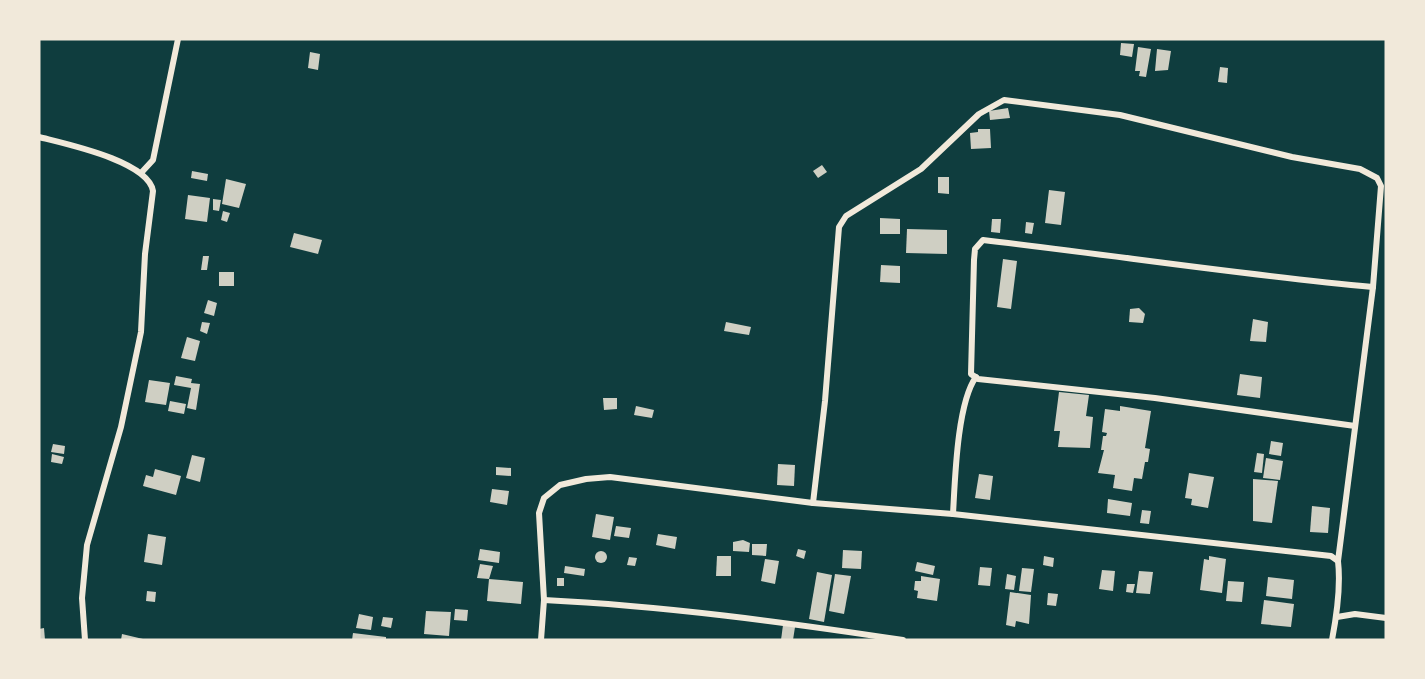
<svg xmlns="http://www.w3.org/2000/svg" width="1425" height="679" viewBox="0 0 1425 679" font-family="'Fira Sans',sans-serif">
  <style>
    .building { fill: #cfcfc3 }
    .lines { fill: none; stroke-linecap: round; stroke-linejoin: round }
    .minor { stroke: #f1e9da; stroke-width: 6 }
  </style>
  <rect width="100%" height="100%" fill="#0f3d3e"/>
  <g class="building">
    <path d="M1121 43 1134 44 1132 57 1120 55Z"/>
    <path d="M1138 47 1151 49 1146 77 1139 76 1140 71H1135Z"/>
    <path d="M1157 49 1171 51 1168 70 1155 71Z"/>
    <path d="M310 52 320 54 318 70 308 68Z"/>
    <path d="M1220 67 1228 68 1227 83 1218 82Z"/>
    <path d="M1008 108 1010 118 990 120 989 111Z"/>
    <path d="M978 129H990L991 148 971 149 970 133 978 132Z"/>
    <path d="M822 165 827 172 818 178 813 171Z"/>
    <path d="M192 171 208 174 207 181 191 178Z"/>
    <path d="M938 177H949V194L938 193Z"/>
    <path d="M226 179 246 184 239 208 222 204Z"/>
    <path d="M1049 190 1065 192 1061 225 1045 223Z"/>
    <path d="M188 195 210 198 207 222 185 219Z"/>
    <path d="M213 199 221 200 219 211 213 210Z"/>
    <path d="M223 211 230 213 227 222 221 220Z"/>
    <path d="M880 218 900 219V234H880Z"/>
    <path d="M992 219H1001L1000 233 991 232Z"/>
    <path d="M1026 222 1034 223 1032 234 1025 233Z"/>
    <path d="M907 229 947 230V254L906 253Z"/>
    <path d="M294 233 322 240 318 254 290 247Z"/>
    <path d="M203 256H209L207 270H201Z"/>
    <path d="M1003 259 1017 261 1011 309 997 307Z"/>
    <path d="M881 265 900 266V283L880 282Z"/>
    <rect x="219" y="272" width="15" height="14"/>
    <path d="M208 300 217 303 214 316 204 313Z"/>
    <path d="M1139 308 1145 314 1143 323 1129 322 1130 309Z"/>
    <path d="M1253 319 1268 322 1266 342 1250 341Z"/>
    <path d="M202 322 210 323 207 334 200 331Z"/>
    <path d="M726 322 751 327 749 335 724 331Z"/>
    <path d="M187 337 200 341 195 361 181 358Z"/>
    <path d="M1240 374 1262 377 1260 398 1237 395Z"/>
    <path d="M176 376 192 379 191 383 200 384 196 410 187 408 191 388 174 385Z"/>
    <path d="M149 380 170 383 166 405 145 402Z"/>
    <path d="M1059 392 1089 395 1086 416 1093 417 1090 448 1058 447 1060 431H1054Z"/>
    <path d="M603 398H617V409L604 410Z"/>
    <path d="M170 401 186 404 184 414 168 411Z"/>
    <path d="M636 406 654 410 652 418 634 415Z"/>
    <path d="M1120 406 1151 411 1145 448 1150 449 1148 462H1145L1142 479 1134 478 1132 491 1113 488 1115 475 1098 473 1104 450H1101L1103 436H1106L1107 433 1102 432 1105 409 1120 411Z"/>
    <path d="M1271 441 1283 443 1281 456 1269 454Z"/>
    <path d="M53 444 65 446 64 454 51 452Z"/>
    <path d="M1257 453 1264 454 1262 473 1254 472Z"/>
    <path d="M52 454 64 457 62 464 51 462Z"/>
    <path d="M192 455 205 458 200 482 186 478Z"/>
    <path d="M1266 458 1283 461 1280 480 1263 478Z"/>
    <path d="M778 464 795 465 794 486 777 485Z"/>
    <path d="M496 467 511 468V476L496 475Z"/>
    <path d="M155 469 181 476 176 495 143 486 146 475 153 477Z"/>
    <path d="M1189 473 1214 477 1208 508 1191 505 1192 499 1185 498Z"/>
    <path d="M979 474 993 476 990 500 975 498Z"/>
    <path d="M1253 479 1278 481 1272 523 1253 521Z"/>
    <path d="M492 489 509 491 507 505 490 502Z"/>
    <path d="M1108 499 1132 503 1130 516 1107 513Z"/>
    <path d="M1312 506 1330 508 1328 533 1310 532Z"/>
    <path d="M1142 510 1151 511 1149 524 1140 523Z"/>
    <path d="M596 514 614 517 610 540 592 537Z"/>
    <path d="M616 526 631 528 629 538 614 536Z"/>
    <path d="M148 534 166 537 162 565 144 562Z"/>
    <path d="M658 534 677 537 675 549 656 545Z"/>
    <path d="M743 540 750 543 749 552 733 551V542Z"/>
    <path d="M752 544H767L766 556 752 555Z"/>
    <path d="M480 549 500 552 499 563 478 560Z"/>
    <path d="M798 549 806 551 804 559 796 556Z"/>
    <path d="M843 550 862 551 861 569 842 568Z"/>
    <circle cx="601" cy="557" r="6"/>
    <path d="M717 556H731V576H716Z"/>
    <path d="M1044 556 1054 558 1053 567 1043 565Z"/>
    <path d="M1209 556 1226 559 1222 593 1200 590 1204 559 1209 560Z"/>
    <path d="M629 557 637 558 635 566 627 565Z"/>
    <path d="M765 559 779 561 775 584 761 581Z"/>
    <path d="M917 562 935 566 933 575 915 571Z"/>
    <path d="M480 564 493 566 489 579 477 578Z"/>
    <path d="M565 566 585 569 584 576 564 573Z"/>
    <path d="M980 567 992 568 990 586 978 585Z"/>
    <path d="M1022 568 1034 569 1031 592 1019 591Z"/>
    <path d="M1102 570 1115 571 1113 591 1099 589Z"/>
    <path d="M1139 571 1153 572 1150 594 1136 593Z"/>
    <path d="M817 572 832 575 824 622 809 619Z"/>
    <path d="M835 574 851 576 844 614 829 611Z"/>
    <path d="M1007 574 1016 576 1014 590 1005 589Z"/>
    <path d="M921 576 940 579 937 601 917 598 918 591 914 590 915 581H921Z"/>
    <path d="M1268 577 1294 580 1292 599 1266 596Z"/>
    <rect x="557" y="578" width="7" height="8"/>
    <path d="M489 579 523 582 521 604 487 601Z"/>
    <path d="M1228 581 1244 582 1242 602 1226 601Z"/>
    <path d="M1127 584H1135L1133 593 1126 592Z"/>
    <path d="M147 591 156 592 155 602 146 601Z"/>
    <path d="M1010 592 1031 595 1029 624 1016 621 1015 627 1006 625Z"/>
    <path d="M1048 593 1058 594 1056 606 1047 605Z"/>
    <path d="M1264 600 1294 604 1291 627 1261 624Z"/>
    <path d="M455 609 468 610 467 621 454 620Z"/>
    <path d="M426 611 451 612 449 636 424 634Z"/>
    <path d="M359 614 373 617 371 630 356 628Z"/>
    <path d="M383 617 393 618 391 628 381 626Z"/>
    <path d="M783 625 795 627 793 640H781Z"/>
    <path d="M44 628 45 640H39V629Z"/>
    <path d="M353 633 386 637V640H352Z"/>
    <path d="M122 634 143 639V640H121Z"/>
  </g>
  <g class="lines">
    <g class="minor">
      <path d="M39 137C66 144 148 161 153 191L145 254 141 332 121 427 87 545 82 598 85 640"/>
      <path d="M141 173 153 160 178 39"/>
      <path d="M1355 426 1155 398 978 379 971 374 974 260 975 249 983 240C1113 255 1242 275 1373 287"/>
      <path d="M813 503 825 401 839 227 846 216 921 169 979 114 1004 100 1120 115 1292 157 1360 169 1377 178 1381 186 1373 287 1338 561"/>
      <path d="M953 514C955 480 957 403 976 377"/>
      <path d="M544 600C664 606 784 622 903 640"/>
      <path d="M1337 617 1355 614 1386 618"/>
      <path d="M541 640 544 600 539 513 544 498 560 485 586 479 610 477 813 503 953 514 1331 556 1338 561C1341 587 1337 614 1332 640"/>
    </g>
  </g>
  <rect width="1425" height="679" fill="none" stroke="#f1e9da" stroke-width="81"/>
</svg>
